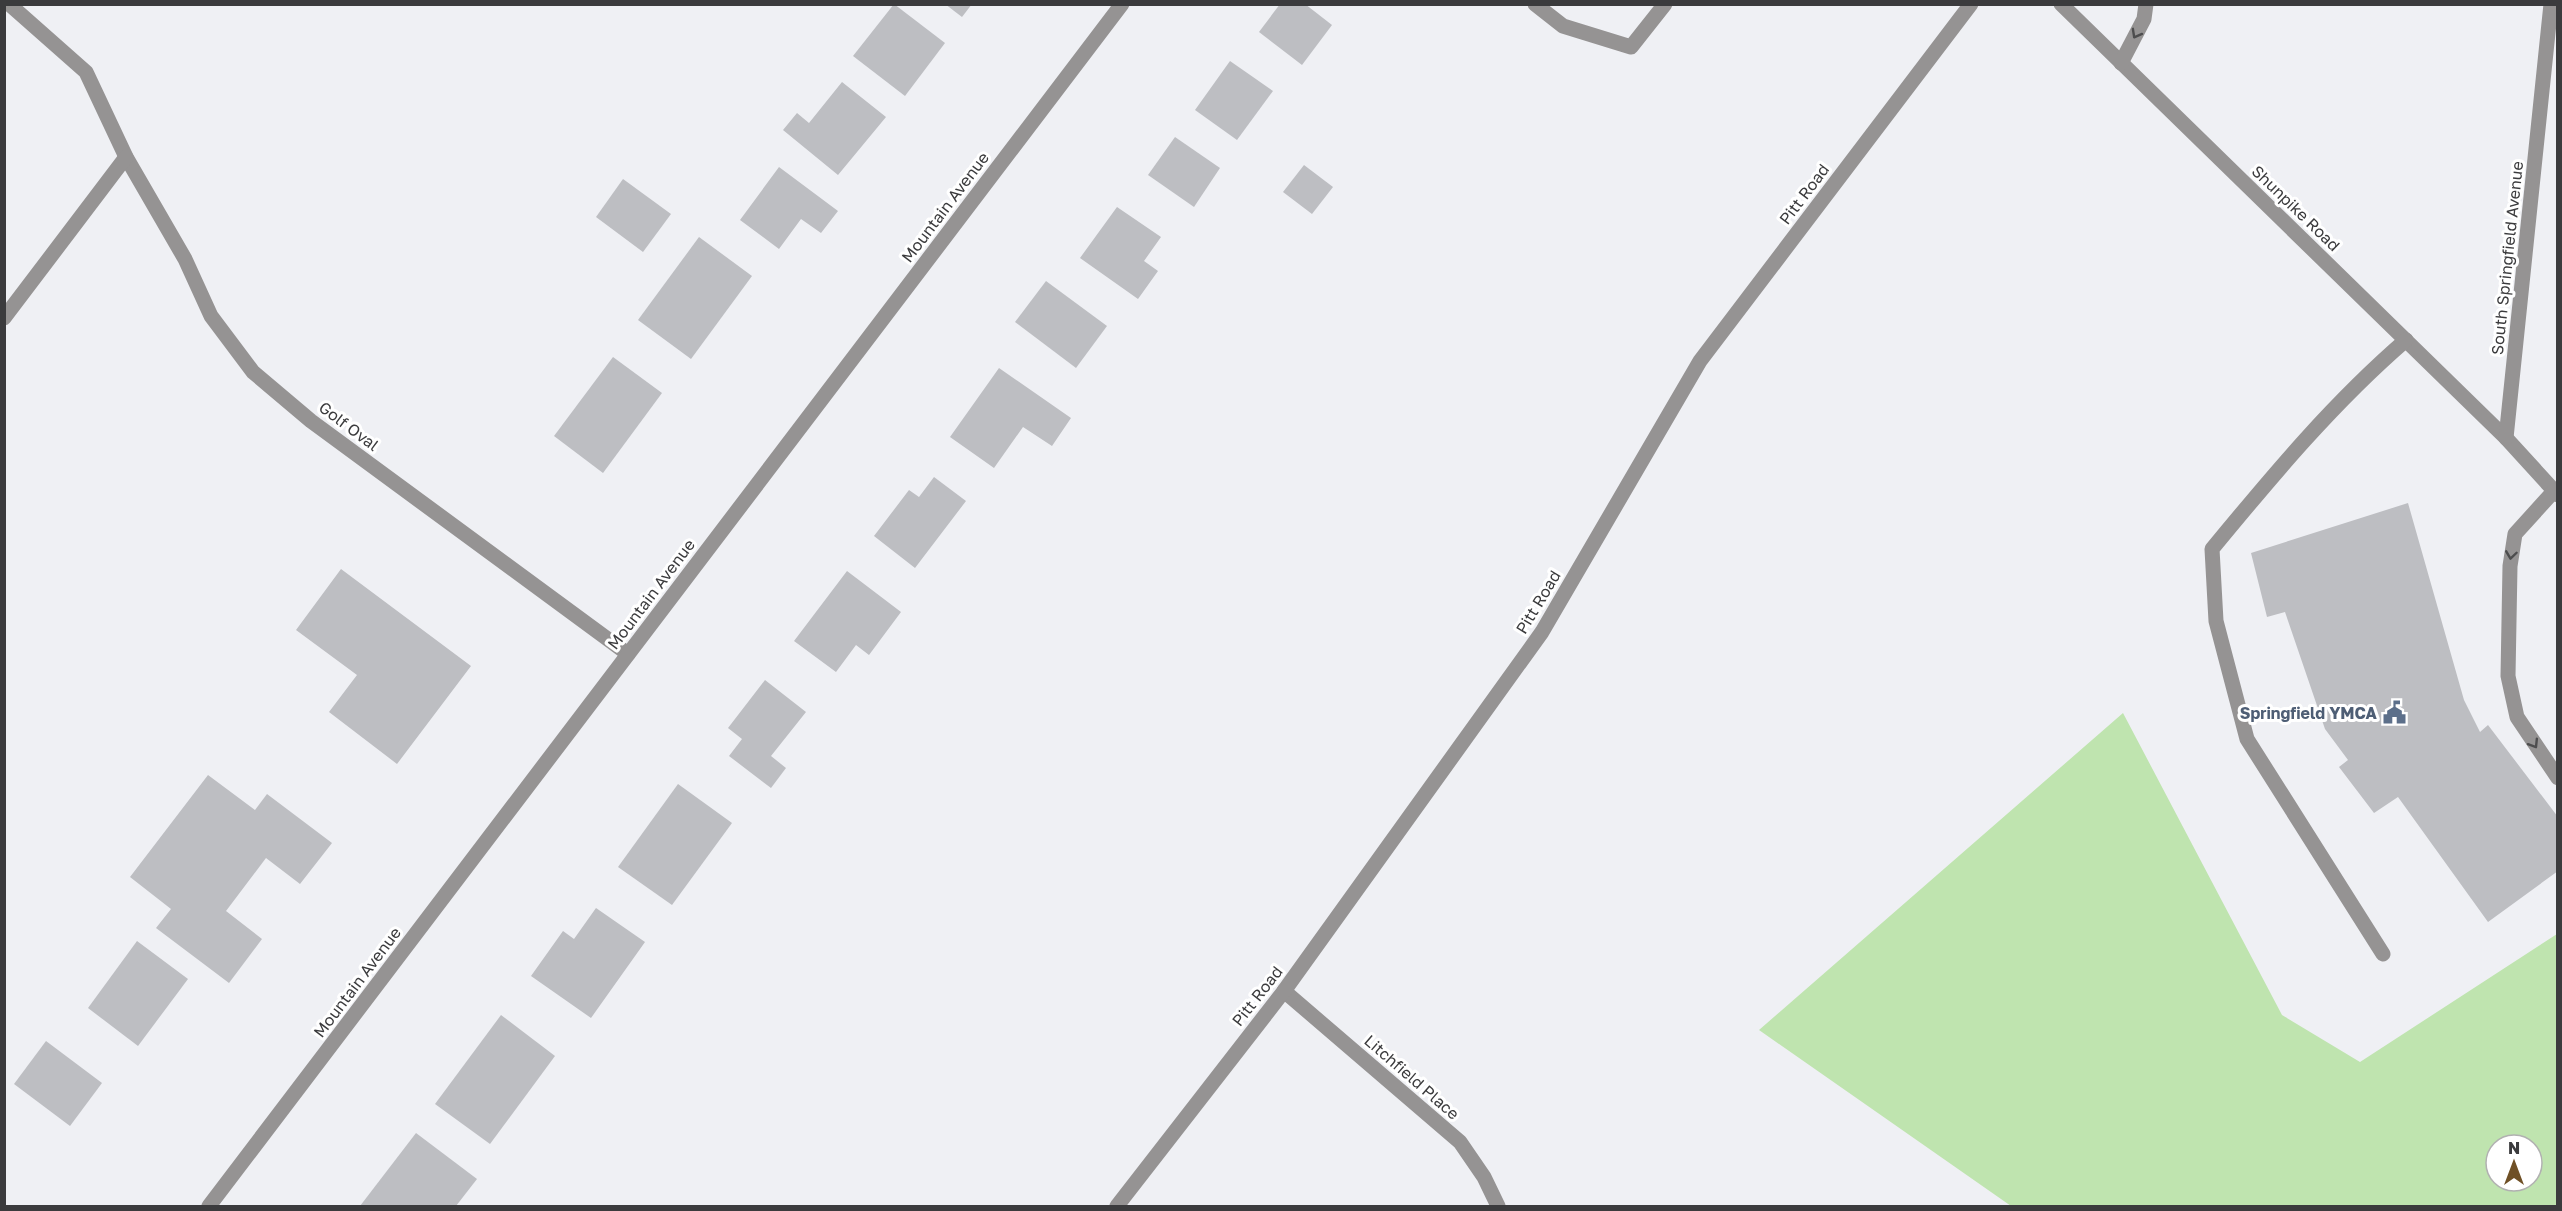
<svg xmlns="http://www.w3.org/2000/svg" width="2562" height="1211" viewBox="0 0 2562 1211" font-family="'Golos Text',sans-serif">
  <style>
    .green { fill: #bfe4af; fill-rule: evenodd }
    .building { fill: #bdbec2 }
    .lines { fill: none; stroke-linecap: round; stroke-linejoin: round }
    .minor { stroke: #959393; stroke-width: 15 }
    .oneway { stroke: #4d4d4e }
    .labels { text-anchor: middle; stroke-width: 6; stroke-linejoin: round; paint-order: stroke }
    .street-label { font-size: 16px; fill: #3b3b3d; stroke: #fff }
    .service-label { font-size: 16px; font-weight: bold; fill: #4e5e75; stroke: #fff; text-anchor: end }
  </style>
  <rect width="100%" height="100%" fill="#eff0f4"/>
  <path class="green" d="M2123 713 2282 1015 2360 1062 2557 934V1206H2011L1759 1030ZM2496 1145H2532V1181H2496Z"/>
  <g class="building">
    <path d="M894 4 945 43 905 96 853 56Z"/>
    <path d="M945 4H972L962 17Z"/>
    <path d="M1280 4H1305L1332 25 1302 65 1259 32Z"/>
    <path d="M1230 61 1273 91 1237 140 1195 110Z"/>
    <path d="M842 82 886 117 838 175 783 130 797 113 809 123Z"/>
    <path d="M1175 137 1220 168 1194 207 1148 175Z"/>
    <path d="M1304 165 1333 187 1312 214 1283 192Z"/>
    <path d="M779 167 838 211 821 233 801 219 779 249 740 220Z"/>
    <path d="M623 179 671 214 643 252 596 217Z"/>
    <path d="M1117 207 1161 237 1144 261 1158 271 1138 299 1080 258Z"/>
    <path d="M699 237 752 276 691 359 638 320Z"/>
    <path d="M1046 281 1107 326 1076 368 1015 322Z"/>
    <path d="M613 357 662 393 603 473 554 436Z"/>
    <path d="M999 368 1071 418 1052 446 1023 427 994 468 950 437Z"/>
    <path d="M934 477 966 501 915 568 874 536 909 490 919 497Z"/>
    <path d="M2408 503 2464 700 2480 732 2488 725 2558 817V871L2488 922 2398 797 2374 813 2339 767 2348 760 2325 729 2285 612 2267 617 2251 553Z"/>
    <path d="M341 569 471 666 397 764 329 712 357 675 296 630Z"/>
    <path d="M847 571 901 612 869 655 856 645 836 672 794 641Z"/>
    <path d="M765 680 806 712 771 756 786 768 771 788 729 756 742 739 728 728Z"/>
    <path d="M208 775 255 810 267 794 332 843 300 884 266 858 226 911 262 939 229 983 156 928 171 909 130 877Z"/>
    <path d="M678 784 732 823 672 905 618 867Z"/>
    <path d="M596 908 645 942 591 1018 531 976 563 931 574 939Z"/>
    <path d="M137 941 188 979 138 1046 88 1008Z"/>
    <path d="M501 1015 555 1056 490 1144 435 1104Z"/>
    <path d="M46 1041 102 1083 70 1126 14 1084Z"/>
    <path d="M416 1133 477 1179 456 1206H360Z"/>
  </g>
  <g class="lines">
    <g class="minor">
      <path d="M9 4 86 72 126 157 185 259 211 316 253 372 311 421 628 654"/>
      <path d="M1535 4 1563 26 1631 47 1665 4"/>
      <path d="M2061 4 2506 438 2558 495"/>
      <path d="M2121 63 2144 19 2146 4"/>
      <path d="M4 318 126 157"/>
      <path d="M2506 438 2551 4"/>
      <path d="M2554 491 2515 534 2510 566 2508 676 2517 717 2558 778"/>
      <path d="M2383 954 2247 739 2216 621 2212 549C2273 475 2334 402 2406 340"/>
      <path d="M1284 991 1460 1142 1484 1177 1498 1206"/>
      <path d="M209 1206 1122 4"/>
      <path d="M1117 1206 1284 991 1542 632 1700 361 1971 4"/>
    </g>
  </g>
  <defs><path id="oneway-chevron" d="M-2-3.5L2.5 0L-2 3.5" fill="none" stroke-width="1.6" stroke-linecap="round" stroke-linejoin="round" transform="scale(1.5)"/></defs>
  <g class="oneway">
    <use href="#oneway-chevron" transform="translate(2136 34) rotate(119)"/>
    <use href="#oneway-chevron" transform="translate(2511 555) rotate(98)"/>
    <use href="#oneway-chevron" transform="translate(2534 744) rotate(58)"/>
  </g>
  <defs>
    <symbol id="civic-bare" viewBox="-9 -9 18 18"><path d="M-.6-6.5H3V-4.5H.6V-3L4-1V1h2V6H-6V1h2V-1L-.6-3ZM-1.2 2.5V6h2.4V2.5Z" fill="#5c6f8a" stroke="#fff" stroke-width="2.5" paint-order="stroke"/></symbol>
  </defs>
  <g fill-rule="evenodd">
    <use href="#civic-bare" x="2378" y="696" width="33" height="33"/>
  </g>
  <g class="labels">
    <g class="street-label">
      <text transform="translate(1804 194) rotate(-53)" y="6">Pitt Road</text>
      <text transform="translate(945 207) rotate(-53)" y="6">Mountain Avenue</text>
      <text transform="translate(2296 208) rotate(44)" y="6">Shunpike Road</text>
      <text transform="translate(2507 258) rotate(-84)" y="6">South Springfield Avenue</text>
      <text transform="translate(349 426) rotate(37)" y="6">Golf Oval</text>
      <text transform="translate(651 594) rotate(-53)" y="6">Mountain Avenue</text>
      <text transform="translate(1538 602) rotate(-59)" y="6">Pitt Road</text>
      <text transform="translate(357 982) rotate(-53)" y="6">Mountain Avenue</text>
      <text transform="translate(1257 996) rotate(-52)" y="6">Pitt Road</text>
      <text transform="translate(1412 1077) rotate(41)" y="6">Litchfield Place</text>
    </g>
    <g class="service-label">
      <text x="2377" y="719">Springfield YMCA</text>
    </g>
  </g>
  <rect width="2562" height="1211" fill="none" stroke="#3b3b3d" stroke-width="12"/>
  <g transform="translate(2514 1163)"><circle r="28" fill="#ffffff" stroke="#b1b1b1" stroke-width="1.5"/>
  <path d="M0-4.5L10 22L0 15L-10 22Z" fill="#6f5026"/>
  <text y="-9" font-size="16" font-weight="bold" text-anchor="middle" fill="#3b3b3d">N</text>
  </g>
</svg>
